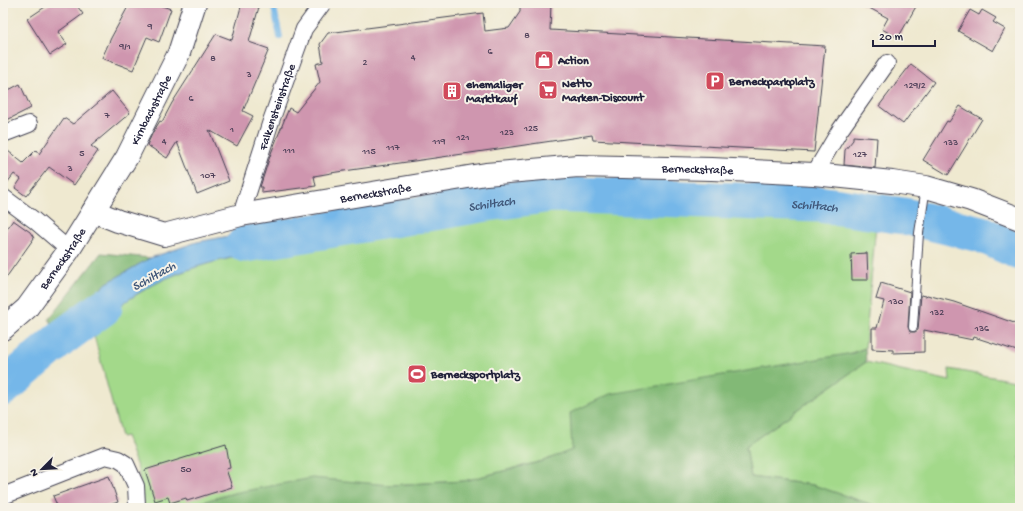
<svg xmlns="http://www.w3.org/2000/svg" width="1023" height="511" viewBox="0 0 1023 511" font-family="'Gochi Hand',sans-serif">
  <style>
    .green { fill: #a3d98a; stroke: #627e62 }
    .forest { fill: #82b976; stroke: #526e58 }
    .water { fill: #74b7e9; stroke: #4b6c92 }
    .lines { fill: none; stroke-linecap: round; stroke-linejoin: round }
    .stream { stroke: #74b7e9; stroke-width: 6 }
    .river { stroke: #74b7e9; stroke-width: 37 }
    .building { fill: #cf96af }
    .lane-casing { stroke: #414051; stroke-width: 10 }
    .street-casing { stroke: #414051; stroke-width: 18 }
    .secondary-casing { stroke: #414051; stroke-width: 24 }
    .lane { stroke: #fff; stroke-width: 8 }
    .street { stroke: #fff; stroke-width: 16 }
    .secondary { stroke: #fff; stroke-width: 22 }
    .labels { text-anchor: middle; stroke-width: 4; stroke-linejoin: round; paint-order: stroke }
    .number-label { font-size: 10px; fill: #4d3f58 }
    .poi-label { font-size: 12px; font-weight: bold; fill: #22223b; stroke: #f7f3e8; text-anchor: start }
    .street-label { font-size: 12px; fill: #22223b; stroke: #f7f3e8 }
    .water-label { font-size: 13px; font-style: italic; fill: #3f5678; stroke: #f7f3e8 }
  </style>
  <rect width="100%" height="100%" fill="#f7f3e8"/>
  <filter id="ink" filterUnits="userSpaceOnUse"><feTurbulence type="fractalNoise" baseFrequency=".025" numOctaves="2"/><feDisplacementMap in="SourceGraphic" scale="8" xChannelSelector="R" yChannelSelector="G"/><feConvolveMatrix kernelMatrix="1 2 1 2 8 2 1 2 1" color-interpolation-filters="sRGB"/></filter>
  <filter id="wash" filterUnits="userSpaceOnUse"><feTurbulence type="fractalNoise" baseFrequency=".012" numOctaves="4" result="noise"/><feDisplacementMap in="SourceGraphic" scale="16" xChannelSelector="R" yChannelSelector="G"/><feGaussianBlur stdDeviation="0.9" result="paint"/><feColorMatrix in="noise" values="0 0 0 0 0 0 0 0 0 0 0 0 0 0 0 0 0 1.4 0 .05"/><feComposite in="paint" operator="in"/></filter>
  <g filter="url(#wash)">
    <rect width="100%" height="100%" fill="#efe9d0"/>
    <g class="green">
      <path d="M540 205 876 224 865 348 543 461 464 481 234 493 181 508H144L138 470 126 436 121 437 92 328 122 303 163 279 206 263 297 245Z"/>
      <path d="M866 362 950 381 949 369 1020 382V508H882L813 485 751 477 746 446Z"/>
    </g>
    <g class="forest">
      <path d="M101 253 150 258 107 283 88 301 55 328 49 319Z"/>
      <path d="M865 348 866 362 746 446 751 477 813 485 882 508H237L236 506 231 508H181L234 493 312 478 390 485 464 481 543 461 572 450 570 413 610 394 853 353Z"/>
    </g>
    <g class="water">
      <path d="M293 224 297 245C253 254 206 260 165 279 129 295 100 321 70 346L55 328 88 301 107 283 150 258 197 242Z"/>
      <path d="M46 337 54 345 62 355 3 404V374Z"/>
    </g>
    <g class="lines">
      <path class="stream" d="M273 3 280 37"/>
      <g class="river">
        <path id="s1" d="M245 244 487 203 551 194 818 204 904 216 981 234 1020 252"/>
        <path d="M3 388 63 337 104 307"/>
      </g>
    </g>
    <g id="blocks">
      <g class="building">
        <path d="M51 3H75L83 14 58 32 67 44 50 55 27 19Z"/>
        <path d="M130 3H153L171 9 159 42 147 37 133 70 102 58 111 38Z"/>
        <path d="M242 3 259 7 249 42 269 49 243 111 253 116 237 146 209 130 229 181 197 194 177 142 167 158 147 145 153 132 160 121 162 122 172 103 216 34 232 40Z"/>
        <path d="M520 3H551L550 30 825 46 814 152 593 140 592 135 498 149 337 172 314 176 316 186 262 193V187H260L270 156 289 108 296 112 320 82 316 64 323 62 320 44 328 33 483 13 485 31 509 28 520 12Z"/>
        <path d="M860 3H918L898 38 882 29 888 18Z"/>
        <path d="M970 10 979 15 982 10 996 18 993 22 1005 29 993 51 958 31Z"/>
        <path d="M911 64 934 82 903 124 879 106Z"/>
        <path d="M20 84 31 108 3 122V93Z"/>
        <path d="M112 91 130 113 91 146 98 151 74 185 49 167 26 196 15 188 21 179 14 174 3 188V147L23 163 36 150 39 154 64 118 73 124Z"/>
        <path d="M960 106 982 119 948 175 923 160 947 121 949 122Z"/>
        <path d="M853 136 877 138 875 168 844 165 845 150 853 140Z"/>
        <path d="M13 220 30 232 34 238 3 282V235Z"/>
        <path d="M867 253 868 280H852L851 254Z"/>
        <path d="M881 283 910 292 908 327 910 332H915L918 330 921 295 926 296 927 295 954 302 1020 325V352L974 337 973 340 924 330V352L893 353V350L872 349V328H877L884 301 876 299Z"/>
        <path d="M226 445 230 468 226 469 232 487 187 501 186 498 170 503 168 497 155 501 145 470Z"/>
        <path d="M109 476 118 502 102 508H58L53 496Z"/>
      </g>
    </g>
  </g>
  <g filter="url(#ink)">
    <use href="#blocks" fill-opacity="0" stroke="#414051" stroke-width="1"/>
    <g class="lines">
      <defs>
        <path id="lane" d="M913 327 919 233 926 187"/>
        <g id="street">
          <path d="M3 134 29 124"/>
          <path d="M814 174 840 130 887 63"/>
          <path d="M3 197 34 220 69 250"/>
          <path id="s2" d="M241 215 271 121 304 29 323 3"/>
          <path d="M3 496 105 456 118 459 126 464 136 486 137 505 136 508"/>
        </g>
        <g id="secondary">
          <path id="s3" d="M93 211 118 221 164 235 241 215 486 174 578 166 712 169 814 174 892 182 926 187 971 200 1020 219"/>
          <path id="s4" d="M3 329 27 308 69 250 127 157 179 53 195 3"/>
        </g>
      </defs>
      <use href="#lane" class="lane-casing"/>
      <use href="#street" class="street-casing"/>
      <use href="#secondary" class="secondary-casing"/>
      <use href="#lane" class="lane"/>
      <use href="#street" class="street"/>
      <use href="#secondary" class="secondary"/>
    </g>
  </g>
  <defs>
    <symbol id="shop-square" viewBox="-11 -11 22 22"><rect x="-9" y="-9" width="18" height="18" rx="4" fill="#d1495b" stroke="#f7f3e8"/><path d="M-5-2.5h2.3a2.7 3.5 0 0 1 5.4 0H5L5.5 6h-11ZM-1.5-2.5h3a1.5 2.3 0 0 0-3 0Z" fill="#fff"/></symbol>
    <symbol id="parking-square" viewBox="-11 -11 22 22"><rect x="-9" y="-9" width="18" height="18" rx="4" fill="#d1495b" stroke="#f7f3e8"/><path d="M-3.5-5.5H1a3.5 3.5 0 0 1 0 7H-1V5.5H-3.5ZM-1-3.4V-.6H.8a1.4 1.4 0 0 0 0-2.8Z" fill="#fff"/></symbol>
    <symbol id="supermarket-square" viewBox="-11 -11 22 22"><rect x="-9" y="-9" width="18" height="18" rx="4" fill="#d1495b" stroke="#f7f3e8"/><path d="M-6-5.5h2.5l.6 2H6L4.5 2H-2.5L-4.4-4H-6ZM-1.5 3.2a1.3 1.3 0 1 0 .1 0ZM3 3.2a1.3 1.3 0 1 0 .1 0Z" fill="#fff"/></symbol>
    <symbol id="building-square" viewBox="-11 -11 22 22"><rect x="-9" y="-9" width="18" height="18" rx="4" fill="#d1495b" stroke="#f7f3e8"/><path d="M-4-6H4V6H1V3H-1V6H-4ZM-2.5-4.3h1.7v1.8h-1.7ZM.8-4.3h1.7v1.8H.8ZM-2.5-1h1.7V.8h-1.7ZM.8-1h1.7V.8H.8Z" fill="#fff"/></symbol>
    <symbol id="stadium-square" viewBox="-11 -11 22 22"><rect x="-9" y="-9" width="18" height="18" rx="4" fill="#d1495b" stroke="#f7f3e8"/><path d="M0-5a6.5 5 0 1 0 0 10a6.5 5 0 1 0 0-10ZM-3.5-1.8h7v3.6h-7Z" fill="#fff"/></symbol>
  </defs>
  <g fill-rule="evenodd">
    <use href="#shop-square" x="533" y="49" width="22" height="22"/>
    <use href="#parking-square" x="704" y="70" width="22" height="22"/>
    <use href="#supermarket-square" x="537" y="79" width="22" height="22"/>
    <use href="#building-square" x="441" y="80" width="22" height="22"/>
    <use href="#stadium-square" x="406" y="363" width="22" height="22"/>
  </g>
  <g class="labels">
    <g class="number-label">
      <text x="150" y="29">9</text>
      <text x="527" y="38">8</text>
      <text x="125" y="49">9/1</text>
      <text x="490" y="54">6</text>
      <text x="413" y="60">4</text>
      <text x="213" y="61">8</text>
      <text x="365" y="65">2</text>
      <text x="249" y="77">3</text>
      <text x="915" y="88">129/2</text>
      <text x="191" y="101">6</text>
      <text x="107" y="118">7</text>
      <text x="531" y="131">125</text>
      <text x="232" y="132">1</text>
      <text x="507" y="135">123</text>
      <text x="463" y="140">121</text>
      <text x="164" y="144">4</text>
      <text x="439" y="144">119</text>
      <text x="951" y="145">133</text>
      <text x="393" y="150">117</text>
      <text x="289" y="153">111</text>
      <text x="369" y="154">115</text>
      <text x="82" y="156">5</text>
      <text x="860" y="157">127</text>
      <text x="70" y="171">3</text>
      <text x="208" y="178">107</text>
      <text x="896" y="304">130</text>
      <text x="937" y="315">132</text>
      <text x="982" y="331">136</text>
      <text x="186" y="472">50</text>
    </g>
    <g class="poi-label">
      <text x="558" y="64">Action</text>
      <text x="729" y="85">Berneckparkplatz</text>
      <text x="562" y="87">Netto<tspan x="562" dy="14">Marken-Discount</tspan></text>
      <text x="466" y="88">ehemaliger<tspan x="466" dy="14">Marktkauf</tspan></text>
      <text x="431" y="378">Bernecksportplatz</text>
    </g>
    <g class="street-label">
      <text dy="4" stroke="none"><textPath href="#s2" startOffset="114">Falkensteinstraße</textPath></text>
      <text dy="4" stroke="none"><textPath href="#s4" startOffset="266">Kirnbachstraße</textPath></text>
      <text dy="4" stroke="none"><textPath href="#s3" startOffset="615">Berneckstraße</textPath></text>
      <text dy="4" stroke="none"><textPath href="#s3" startOffset="291">Berneckstraße</textPath></text>
      <text dy="4" stroke="none"><textPath href="#s4" startOffset="93">Berneckstraße</textPath></text>
    </g>
    <g class="water-label">
      <text dy="5" stroke="none"><textPath href="#s1" startOffset="250">Schiltach</textPath></text>
      <text dy="5" stroke="none"><textPath href="#s1" startOffset="574">Schiltach</textPath></text>
      <text transform="translate(153 275) rotate(-29)" y="5">Schiltach</text>
    </g>
  </g>
  <rect width="1023" height="511" fill="none" stroke="#f7f3e8" stroke-width="16"/>
  <g transform="translate(42 469) rotate(246)" stroke="#f7f3e8" stroke-width="3" paint-order="stroke">
  <path d="M0-3L7 15L0 10L-7 15Z" fill="#22223b"/>
  <text y="-6" font-size="11" font-weight="bold" text-anchor="middle" fill="#22223b">N</text>
  </g>
  <path d="M873 40v6h62v-6" fill="none" stroke="#22223b" stroke-width="2"/>
  <text x="879" y="40" font-size="12" fill="#22223b" stroke="#f7f3e8" stroke-width="3" paint-order="stroke">20 m</text>
</svg>
